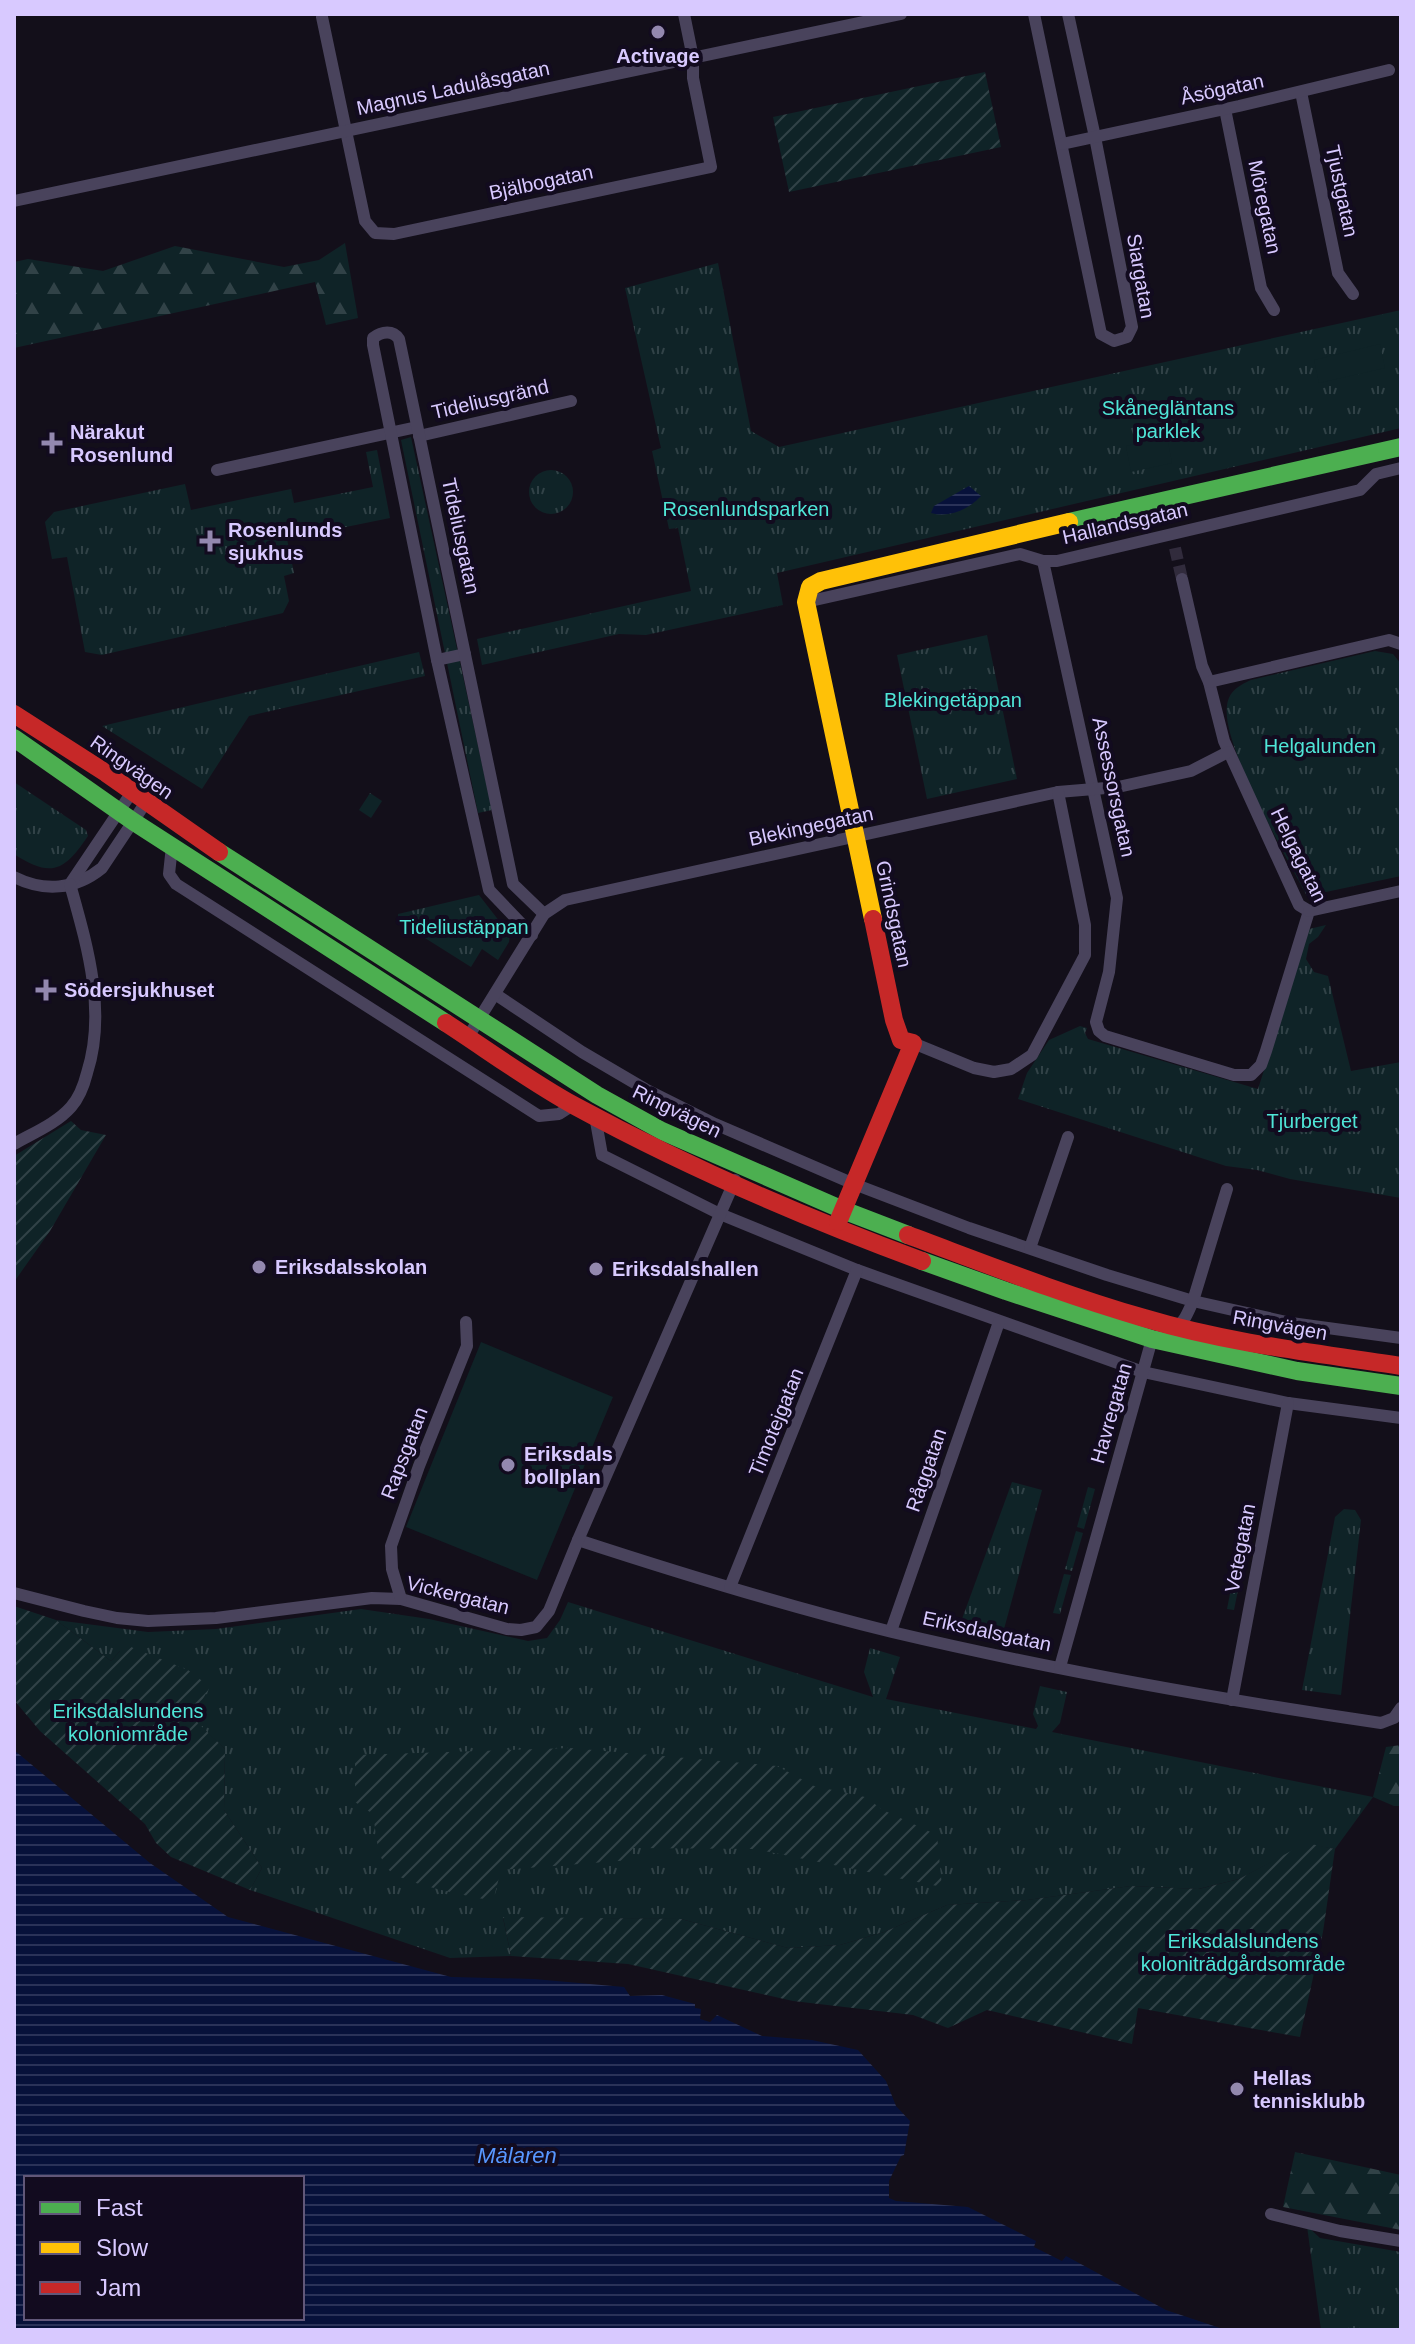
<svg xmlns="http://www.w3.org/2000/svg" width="1415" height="2344" viewBox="0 0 1415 2344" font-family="Helvetica,sans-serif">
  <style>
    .grass { fill: url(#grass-tufts) }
    .forest { fill: url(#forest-firs) }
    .garden { fill: url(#garden-furrows) }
    .pitch { fill: #0f2327 }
    .water { fill: url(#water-rules); fill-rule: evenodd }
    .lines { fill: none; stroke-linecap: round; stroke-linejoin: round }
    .street-tunnel { stroke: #312b3c; stroke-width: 12; stroke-dasharray: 12 6; stroke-linecap: butt }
    .street { stroke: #49435c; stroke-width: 12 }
    .fast { stroke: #4caf50; stroke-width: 18 }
    .slow { stroke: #ffc107; stroke-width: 18 }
    .jam { stroke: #c62828; stroke-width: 18 }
    .poi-dot { fill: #9388af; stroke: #120b1f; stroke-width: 3 }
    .labels { text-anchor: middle; stroke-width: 8; stroke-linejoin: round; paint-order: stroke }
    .poi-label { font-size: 20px; font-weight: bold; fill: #d8c9ff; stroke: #120b1f; text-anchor: start }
    .street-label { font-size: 20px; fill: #d8c9ff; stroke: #120b1f }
    .park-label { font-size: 20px; fill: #4fe5d7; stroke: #120b1f }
    .water-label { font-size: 22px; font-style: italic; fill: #5797ff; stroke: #120b1f }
  </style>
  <defs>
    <pattern id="grass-tufts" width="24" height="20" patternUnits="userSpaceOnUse" patternTransform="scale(2)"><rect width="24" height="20" fill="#0f2327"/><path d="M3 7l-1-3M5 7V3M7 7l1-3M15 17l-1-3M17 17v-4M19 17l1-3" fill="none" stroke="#314247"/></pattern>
    <pattern id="forest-firs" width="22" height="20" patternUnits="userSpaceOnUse" patternTransform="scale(2)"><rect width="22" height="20" fill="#0f2327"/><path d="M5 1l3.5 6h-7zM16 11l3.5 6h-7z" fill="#314247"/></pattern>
    <pattern id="garden-furrows" width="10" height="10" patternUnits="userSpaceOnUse" patternTransform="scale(2)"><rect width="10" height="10" fill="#0f2327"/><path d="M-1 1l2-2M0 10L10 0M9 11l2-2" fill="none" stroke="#314247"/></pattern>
    <pattern id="water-rules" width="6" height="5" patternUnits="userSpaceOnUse" patternTransform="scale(2)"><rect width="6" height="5" fill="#07113a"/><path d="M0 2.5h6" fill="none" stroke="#2a3258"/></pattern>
  </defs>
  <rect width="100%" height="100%" fill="#130f1a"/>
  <g class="grass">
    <path d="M718 263 751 431 779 447 1401 310V428L777 573 783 605 646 635 619 634 482 665 477 639 691 591 678 528 669 529 652 451 661 448 625 288Z"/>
    <path d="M411 437 492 810 478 813 401 440Z"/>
    <path d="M377 450 390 518 287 539 294 573 284 576 289 601 283 613 102 655 85 652 67 557 52 559 45 522 54 512 185 484 191 510 291 489 294 503 373 487 366 452Z"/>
    <circle cx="551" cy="492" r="22"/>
    <path d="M987 635 1017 779 927 799 897 655Z"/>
    <path d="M1375 651 1393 654 1401 664V876L1307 896C1287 858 1221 744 1227 706 1229 691 1238 686 1251 680Z"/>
    <path d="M419 652 425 676 249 716 202 789 102 726Z"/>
    <path d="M14 782 86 830 88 836C65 870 52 879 14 854Z"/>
    <path d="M370 793 382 801 371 818 359 810Z"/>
    <path d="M479 895 510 935 509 942 498 960 482 949 471 967 398 921V914Z"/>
    <path d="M1326 925 1318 937 1309 944 1306 959 1314 972 1328 976 1351 1071 1401 1062V1198L1290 1179 1257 1170 1226 1166 1018 1099 1027 1073 1049 1040 1080 1026 1087 1028 1085 1033 1088 1039 1258 1089 1309 929Z"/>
    <path d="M1012 1482 1042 1490 1004 1629 962 1619Z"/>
    <path d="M1088 1487 1095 1489 1084 1529 1077 1527Z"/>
    <path d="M1344 1509 1355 1510 1361 1520 1341 1695 1302 1690 1335 1517Z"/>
    <path d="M1076 1531 1083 1533 1072 1571 1065 1569Z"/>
    <path d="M1238 1553 1245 1555 1234 1610 1227 1609Z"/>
    <path d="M1064 1574 1071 1575 1060 1614 1053 1613Z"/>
    <path d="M568 1602 873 1697 864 1672 870 1648 900 1657 886 1699 1036 1729 1038 1726 1033 1714 1040 1686 1067 1692 1060 1723 1052 1732 1373 1797 1335 1849 1306 1844 1239 1879 1198 1889 1131 1886 1027 1900 947 1905 884 1932 840 1945 788 1948 681 1919 503 1918 511 1956 450 1958 250 1890 262 1868 224 1810 225 1749 120 1651 111 1661 56 1620 148 1632 216 1629 361 1609 429 1619 528 1641 547 1638 560 1620Z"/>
    <path d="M1307 2226 1320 2238 1401 2252V2330H1321Z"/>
  </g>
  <g class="forest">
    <path d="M345 243 358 318 326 325 315 282 14 348V262L28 259 103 271 175 246 284 267 319 260Z"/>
    <path d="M1401 1745V1806H1394L1373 1797 1386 1747Z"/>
    <path d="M1295 2152 1401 2175V2230L1283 2207Z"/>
  </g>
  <g class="garden">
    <path d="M985 72 1001 147 789 192 773 117Z"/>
    <path d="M71 1121 81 1130 106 1135 50 1231 14 1282V1156Z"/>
    <path d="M14 1606 56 1620 111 1661 120 1651 131 1647 188 1670 210 1687 192 1717 225 1749 224 1810 262 1868 250 1890 171 1857 156 1843 145 1824 40 1731 14 1700Z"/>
    <path d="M570 1748 777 1766 814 1786 865 1797 883 1810 937 1835 942 1887 755 1849 633 1848 631 1860 501 1870 493 1901C471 1896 399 1884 387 1868 376 1853 376 1831 373 1814L355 1802V1755Z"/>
    <path d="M1306 1843 1335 1849 1323 1932 1300 2037 1138 2008 1132 2044 987 2010 948 2028 913 2015 793 2001 628 1964 511 1956 503 1917 681 1919 788 1948 840 1945 884 1932 947 1905 1027 1900 1131 1886 1199 1889 1239 1879Z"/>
  </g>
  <g class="pitch">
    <path d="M1380 344 1385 368 1319 383 1314 360Z"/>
    <path d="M1167 437 1172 463 1131 472 1126 446Z"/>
    <path d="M481 1342 613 1397 537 1580 406 1527Z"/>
  </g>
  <g class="water">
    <path d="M969 486 981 496C968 510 949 518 931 513L934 506Z"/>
    <path d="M14 1750 150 1863 228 1917 451 1977 534 1979 624 1987 630 1996 662 1995 695 2004V2008L701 2009 700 2019 710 2022 717 2015 762 2036 812 2040 858 2050 886 2081 896 2106 910 2121 904 2155 901 2156 889 2181V2198L896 2201 968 2207 1036 2241 1034 2247 1062 2261 1066 2256 1166 2310 1226 2330H14ZM26 2178H302V2318H26Z"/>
  </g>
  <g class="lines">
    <path class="street-tunnel" d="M1175 548 1182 579"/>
    <g class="street">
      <path d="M1034 14 1101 334 1114 341 1127 337 1132 327 1095 137 1068 14"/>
      <path d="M322 17 365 221 375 233 394 234 711 167 693 78V58L684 14"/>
      <path d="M1301 92 1338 273 1353 294"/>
      <path d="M1225 109 1261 288 1274 310"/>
      <path d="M1062 144 1239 106 1389 70"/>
      <path d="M14 201 901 14"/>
      <path d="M419 436 571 401"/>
      <path d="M217 470 417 427"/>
      <path d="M1043 561 1117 898 1109 972 1096 1022 1099 1031 1105 1036 1234 1075H1251L1261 1065 1266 1051 1309 911"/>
      <path d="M1182 579 1202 666 1209 682 1224 741 1299 905 1309 911"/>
      <path d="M806 602 1020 554 1043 561H1057L1360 490 1376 474 1401 468"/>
      <path d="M437 660 465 654"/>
      <path d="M1209 682 1389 640 1401 644"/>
      <path d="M172 846 169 874 176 884 539 1116 559 1114 573 1105"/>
      <path d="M14 877C44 892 75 890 102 868L146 802"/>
      <path d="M70 884 132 792"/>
      <path d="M1309 911 1401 891"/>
      <path d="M532 935 489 890 437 660 373 345V338C382 331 393 330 399 339L513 884 544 914"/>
      <path d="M495 994 582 1052 645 1089 715 1124 854 1184 969 1228 1107 1275 1193 1301 1291 1323 1401 1338"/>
      <path d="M468 1037 544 914 565 900 1058 792 1118 787 1191 771 1228 752"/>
      <path d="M913 1043 974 1068 994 1072 1011 1069 1032 1055 1085 955V925L1058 792"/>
      <path d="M595 1116 602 1155 720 1214 857 1270 1143 1372 1288 1403 1401 1418"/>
      <path d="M14 1144C33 1133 56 1124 71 1107 79 1098 84 1085 87 1073 107 1011 87 945 70 884"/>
      <path d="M1030 1248 1068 1137"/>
      <path d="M1173 1330C1184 1324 1188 1312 1193 1301L1227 1189"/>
      <path d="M578 1540C682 1574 786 1606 892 1632 1053 1670 1217 1699 1381 1723L1394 1718 1401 1708"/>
      <path d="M730 1587 857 1270"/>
      <path d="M14 1593 84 1611 117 1618 148 1621 216 1618 372 1598 401 1599 507 1629 521 1630 536 1627 549 1611 578 1540 735 1180"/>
      <path d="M401 1599 392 1569 391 1546 419 1466 467 1346 466 1322"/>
      <path d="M891 1631 999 1322"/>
      <path d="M1060 1667 1152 1339 1156 1337"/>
      <path d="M1232 1700 1288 1403"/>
      <path d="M1271 2214 1340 2231 1401 2241"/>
    </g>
    <g class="fast">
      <path d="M1069 522 1401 447"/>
      <path d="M14 738 134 822 446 1023"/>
      <path d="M219 852 597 1095 662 1131 843 1210 908 1235"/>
      <path d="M922 1261 1006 1291 1152 1339 1297 1371 1401 1386"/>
    </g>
    <path class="slow" d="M873 919 806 602 810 587 821 581 1069 522"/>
    <g class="jam">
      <path d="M14 714 106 773 219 852"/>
      <path d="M446 1023C489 1051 531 1082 575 1106 687 1167 803 1217 922 1261"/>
      <path d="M838 1222 913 1043 901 1040 894 1020 873 919"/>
      <path d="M908 1235C986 1264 1064 1295 1144 1318 1227 1343 1315 1353 1401 1366"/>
    </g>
  </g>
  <g class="poi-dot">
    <circle cx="658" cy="32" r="8"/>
    <path d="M48 431h8v8h8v8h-8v8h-8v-8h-8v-8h8z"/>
    <path d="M206 529h8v8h8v8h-8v8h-8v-8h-8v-8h8z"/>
    <path d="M42 978h8v8h8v8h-8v8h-8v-8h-8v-8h8z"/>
    <circle cx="259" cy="1267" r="8"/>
    <circle cx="596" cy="1269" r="8"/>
    <circle cx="508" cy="1465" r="8"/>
    <circle cx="1237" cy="2089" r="8"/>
  </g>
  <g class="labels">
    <g class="poi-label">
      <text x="658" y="63" text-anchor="middle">Activage</text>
      <text x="70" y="439">Närakut<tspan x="70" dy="23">Rosenlund</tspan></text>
      <text x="228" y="537">Rosenlunds<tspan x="228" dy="23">sjukhus</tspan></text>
      <text x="64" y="997">Södersjukhuset</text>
      <text x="275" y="1274">Eriksdalsskolan</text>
      <text x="612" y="1276">Eriksdalshallen</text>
      <text x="524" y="1461">Eriksdals<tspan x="524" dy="23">bollplan</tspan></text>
      <text x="1253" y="2085">Hellas<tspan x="1253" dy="23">tennisklubb</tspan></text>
    </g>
    <g class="street-label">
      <text transform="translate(453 88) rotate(-12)" y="7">Magnus Ladulåsgatan</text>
      <text transform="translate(1222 89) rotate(-12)" y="7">Åsögatan</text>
      <text transform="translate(541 182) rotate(-12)" y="7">Bjälbogatan</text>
      <text transform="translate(1342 191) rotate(78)" y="7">Tjustgatan</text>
      <text transform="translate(1265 207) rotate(78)" y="7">Möregatan</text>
      <text transform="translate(1141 276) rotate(80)" y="7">Siargatan</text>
      <text transform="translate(490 399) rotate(-13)" y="7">Tideliusgränd</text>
      <text transform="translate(1125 523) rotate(-13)" y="7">Hallandsgatan</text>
      <text transform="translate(461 536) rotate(78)" y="7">Tideliusgatan</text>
      <text transform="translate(132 767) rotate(35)" y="7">Ringvägen</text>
      <text transform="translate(1114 787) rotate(78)" y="7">Assessorsgatan</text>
      <text transform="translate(811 826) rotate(-12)" y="7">Blekingegatan</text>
      <text transform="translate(1299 855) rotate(64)" y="7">Helgagatan</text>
      <text transform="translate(894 914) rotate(78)" y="7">Grindsgatan</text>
      <text transform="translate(677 1111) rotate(26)" y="7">Ringvägen</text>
      <text transform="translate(1280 1325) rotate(10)" y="7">Ringvägen</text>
      <text transform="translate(1111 1413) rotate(-74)" y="7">Havregatan</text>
      <text transform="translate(776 1422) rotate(-68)" y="7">Timotejgatan</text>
      <text transform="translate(404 1453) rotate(-69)" y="7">Rapsgatan</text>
      <text transform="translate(926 1470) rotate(-71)" y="7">Råggatan</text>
      <text transform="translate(1240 1548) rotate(-79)" y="7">Vetegatan</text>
      <text transform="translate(458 1595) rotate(14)" y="7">Vickergatan</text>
      <text transform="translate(987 1631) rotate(12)" y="7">Eriksdalsgatan</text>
    </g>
    <g class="park-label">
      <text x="1168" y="415">Skånegläntans<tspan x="1168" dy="23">parklek</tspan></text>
      <text x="746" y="516">Rosenlundsparken</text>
      <text x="953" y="707">Blekingetäppan</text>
      <text x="1320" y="753">Helgalunden</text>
      <text x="464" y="934">Tideliustäppan</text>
      <text x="1312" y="1128">Tjurberget</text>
      <text x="128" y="1718">Eriksdalslundens<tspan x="128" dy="23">koloniområde</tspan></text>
      <text x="1243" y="1948">Eriksdalslundens<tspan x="1243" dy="23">koloniträdgårdsområde</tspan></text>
    </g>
    <g class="water-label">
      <text x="517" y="2163">Mälaren</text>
    </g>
  </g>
  <rect width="1415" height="2344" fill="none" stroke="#d8c9ff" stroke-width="32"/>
  <rect x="24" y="2176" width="280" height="144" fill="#120b1f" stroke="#615779" stroke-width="2"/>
  <rect x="40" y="2202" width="40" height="12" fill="#4caf50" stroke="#615779" stroke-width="2"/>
  <text x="96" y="2216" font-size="24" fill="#d8c9ff">Fast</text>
  <rect x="40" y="2242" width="40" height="12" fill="#ffc107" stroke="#615779" stroke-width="2"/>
  <text x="96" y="2256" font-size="24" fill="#d8c9ff">Slow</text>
  <rect x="40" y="2282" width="40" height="12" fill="#c62828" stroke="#615779" stroke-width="2"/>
  <text x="96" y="2296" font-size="24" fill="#d8c9ff">Jam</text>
</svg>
